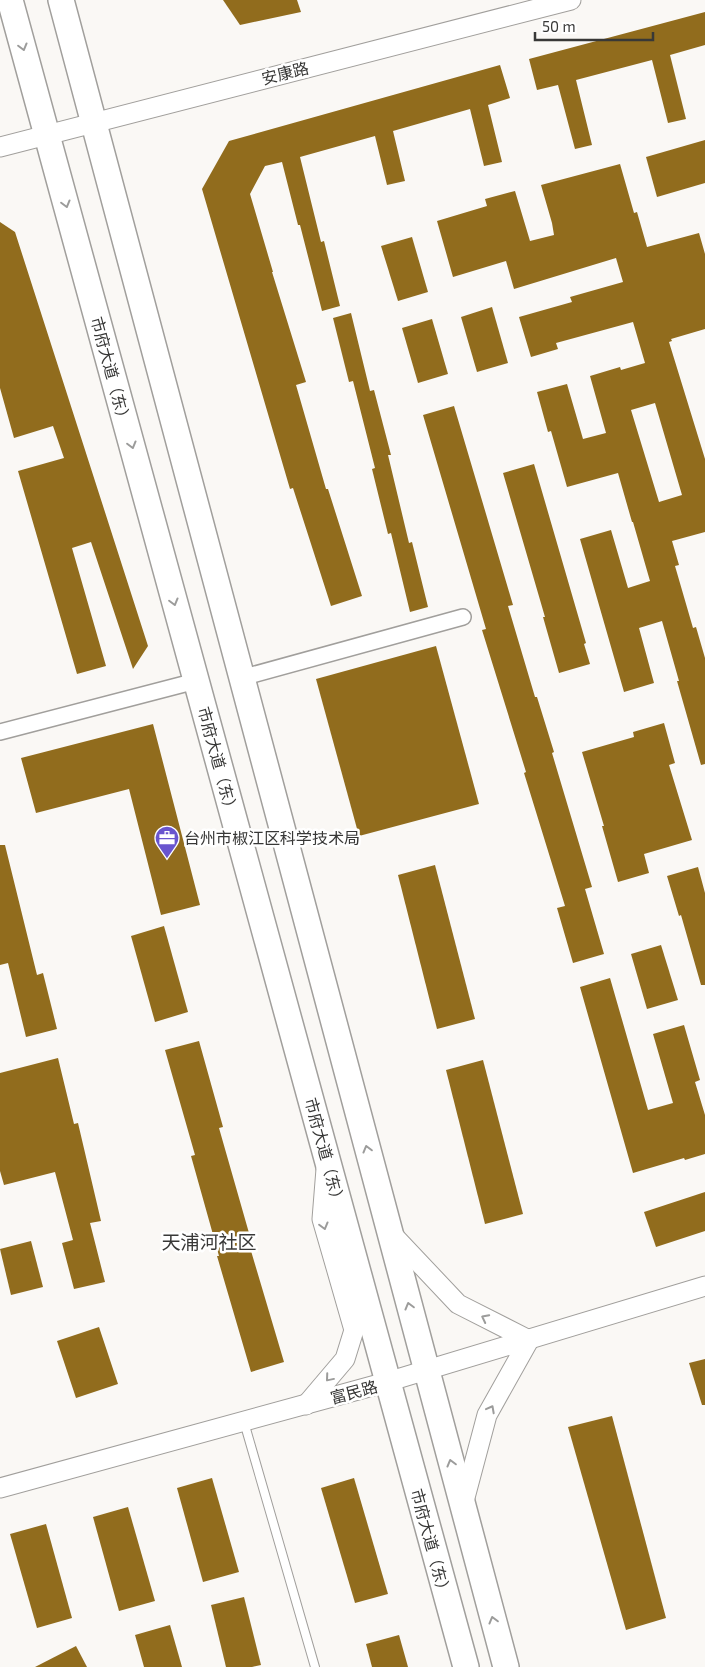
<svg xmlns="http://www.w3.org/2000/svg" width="705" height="1667" viewBox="0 0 705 1667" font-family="'Exo 2','Noto Sans SC',sans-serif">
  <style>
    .building { fill: #916c1d; fill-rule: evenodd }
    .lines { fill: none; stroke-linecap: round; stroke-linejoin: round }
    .service-casing { stroke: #a19f9c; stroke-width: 10 }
    .minor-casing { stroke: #a19f9c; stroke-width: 18 }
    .tertiary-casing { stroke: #a19f9c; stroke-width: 21 }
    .primary-casing { stroke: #a19f9c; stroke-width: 28 }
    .service { stroke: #fff; stroke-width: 8 }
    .minor { stroke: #fff; stroke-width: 15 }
    .tertiary { stroke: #fff; stroke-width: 19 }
    .primary { stroke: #fff; stroke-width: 25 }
    .oneway { stroke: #9c9c9b }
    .labels { text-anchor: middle; stroke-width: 5; stroke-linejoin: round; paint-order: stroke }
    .street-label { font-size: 16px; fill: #383837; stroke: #fff }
    .poi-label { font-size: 16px; fill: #383837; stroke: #fff; text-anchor: start }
    .quarter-label { font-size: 19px; fill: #383837; stroke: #fff }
  </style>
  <rect width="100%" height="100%" fill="#faf8f5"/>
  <g class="building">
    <path d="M223 0H297L301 12 240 25Z"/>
    <path d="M705 12V45L670 55 686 119 668 123 652 60 576 80 592 145 575 149 558 85 537 90 529 59Z"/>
    <path d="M500 65 510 98 488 105 502 162 484 166 470 109 393 131 405 181 387 185 375 136 300 157 321 242 324 241 340 306 322 311 300 225H298L282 162 265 166 250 194 273 272H272L306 382 296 385 326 489H328L362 596 331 606 293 488 290 489 202 189 229 141Z"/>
    <path d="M705 140V183L657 197 646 157Z"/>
    <path d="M620 164 634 213 637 212 647 247 699 233 705 254V329L671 339 672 341 669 342 705 459V532L672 541 679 565 675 566 693 628 696 627 705 658V764L701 765 677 681H679L662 621 639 628 654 683 624 692 580 539 611 530 628 588 650 581 633 522H632L618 473 567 487 551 431 548 432 537 392 567 384 583 439 606 433 590 376 620 367 621 370 645 363 633 322 556 343 558 349 531 357 519 317 572 302 570 297 623 282 616 258 514 289 506 261 453 277 437 221 487 206 485 199 515 191 530 241 554 235 552 223 541 185ZM655 403 682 495 659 502 631 410Z"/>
    <path d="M0 222 15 232 148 646 133 669 91 542 72 548 106 666 77 674 18 471 64 458 53 426 14 438 0 388Z"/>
    <path d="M412 237 428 292 398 301 381 246Z"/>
    <path d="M492 307 508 363 477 372 461 317Z"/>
    <path d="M351 313 370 391 374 390 391 455H388L409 543 412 542 428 607 410 612 391 533 388 534 372 469 375 468 353 381 349 382 333 318Z"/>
    <path d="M432 319 448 374 418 383 402 328Z"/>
    <path d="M454 406 513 605 508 606 535 697H537L554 752 552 753 592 887 585 889 604 954 573 963 557 908 565 906 524 773 526 772 482 630 486 629 423 415Z"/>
    <path d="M534 464 586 643 584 644 590 664 559 673 543 617H545L503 473Z"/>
    <path d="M436 646 479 804 359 836 316 679Z"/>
    <path d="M664 723 675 763 669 765 692 840 644 854 649 873 618 882 602 826H604L582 752 634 737 633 732Z"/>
    <path d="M153 724 200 905 161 915 129 789 36 813 21 758Z"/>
    <path d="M0 845H5L37 975 43 973 57 1029 26 1037 8 963 0 965Z"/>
    <path d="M435 865 475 1019 437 1029 398 875Z"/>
    <path d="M698 867 705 893V985H701L681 915 679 916 667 876Z"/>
    <path d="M164 926 188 1012 155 1022 131 936Z"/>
    <path d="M661 945 678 1000 647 1009 631 954Z"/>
    <path d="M610 978 648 1110 673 1103 653 1034 684 1025 700 1080 695 1082 705 1115V1154L685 1160 684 1158 633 1173 580 987Z"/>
    <path d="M199 1041 223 1127 219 1128 249 1233 246 1234 284 1362 251 1372 217 1256H219L191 1156 195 1155 165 1050Z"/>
    <path d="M58 1058 74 1124 78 1123 101 1221 90 1223 105 1282 74 1289 62 1243 73 1240 55 1172 4 1185 0 1171V1073Z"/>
    <path d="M483 1060 523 1214 485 1224 446 1070Z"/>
    <path d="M705 1192V1231L656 1247 644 1212Z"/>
    <path d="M31 1241 43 1287 11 1295 0 1249Z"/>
    <path d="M99 1327 118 1384 76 1398 57 1341Z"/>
    <path d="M705 1359V1405H702L689 1363Z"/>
    <path d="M612 1416 666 1618 626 1630 568 1427Z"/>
    <path d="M212 1478 239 1572 203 1582 177 1488Z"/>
    <path d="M354 1478 388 1594 355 1603 321 1488Z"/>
    <path d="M128 1507 155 1601 119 1611 93 1517Z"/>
    <path d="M46 1524 72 1618 37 1628 10 1534Z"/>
    <path d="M244 1597 261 1665 252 1667H226L211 1605Z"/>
    <path d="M170 1625 182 1667H144L135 1635Z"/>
    <path d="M399 1635 408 1667H372L366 1644Z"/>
    <path d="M76 1646 87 1667H35Z"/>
  </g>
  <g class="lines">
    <defs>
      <path id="service" d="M244 1422 315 1667"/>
      <g id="minor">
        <path d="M241 678 463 617"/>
        <path d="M0 732 196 681"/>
      </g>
      <g id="tertiary">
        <path d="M0 147 571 0"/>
        <path d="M390 1232 458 1304 529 1340 487 1415 463 1505"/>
        <path d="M306 1405 345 1359 354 1330 322 1219 326 1169"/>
        <path d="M0 1488 387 1382 705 1286"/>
      </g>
      <g id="primary">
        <path d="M10 0 466 1667"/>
        <path d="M61 0 506 1667"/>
      </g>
    </defs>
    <use href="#service" class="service-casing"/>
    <use href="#minor" class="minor-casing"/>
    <use href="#tertiary" class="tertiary-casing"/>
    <use href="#primary" class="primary-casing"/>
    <use href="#service" class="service"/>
    <use href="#minor" class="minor"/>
    <use href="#tertiary" class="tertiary"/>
    <use href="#primary" class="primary"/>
  </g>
  <defs><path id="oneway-chevron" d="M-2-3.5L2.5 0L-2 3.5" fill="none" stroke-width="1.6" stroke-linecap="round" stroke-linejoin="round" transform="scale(1.25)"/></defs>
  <g class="oneway">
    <use href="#oneway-chevron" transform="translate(23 47) rotate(75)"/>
    <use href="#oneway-chevron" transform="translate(66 204) rotate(75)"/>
    <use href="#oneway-chevron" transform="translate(132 445) rotate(75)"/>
    <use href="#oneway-chevron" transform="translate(174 602) rotate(75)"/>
    <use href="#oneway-chevron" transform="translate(367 1149) rotate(-105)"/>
    <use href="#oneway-chevron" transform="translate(324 1226) rotate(75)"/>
    <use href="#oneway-chevron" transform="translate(409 1306) rotate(-105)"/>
    <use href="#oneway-chevron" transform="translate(485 1318) rotate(-153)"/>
    <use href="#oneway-chevron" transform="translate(329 1378) rotate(130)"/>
    <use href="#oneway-chevron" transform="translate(491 1409) rotate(-62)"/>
    <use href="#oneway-chevron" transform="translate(451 1463) rotate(-105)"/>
    <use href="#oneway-chevron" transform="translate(493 1620) rotate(-105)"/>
  </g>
  <defs>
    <symbol id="office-pin" viewBox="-11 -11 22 30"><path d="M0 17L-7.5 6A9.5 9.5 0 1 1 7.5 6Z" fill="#6955ce" stroke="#fff"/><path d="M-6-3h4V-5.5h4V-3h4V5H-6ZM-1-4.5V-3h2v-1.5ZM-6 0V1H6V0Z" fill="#fff"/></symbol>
  </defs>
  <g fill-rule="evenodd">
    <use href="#office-pin" x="153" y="824" width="28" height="38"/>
  </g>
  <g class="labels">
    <g class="street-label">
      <text transform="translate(285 73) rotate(-14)" y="6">安康路</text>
      <text transform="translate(111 371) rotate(75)" y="6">市府大道（东）</text>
      <text transform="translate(218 761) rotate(75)" y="6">市府大道（东）</text>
      <text transform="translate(325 1152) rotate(75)" y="6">市府大道（东）</text>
      <text transform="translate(354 1392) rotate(-15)" y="6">富民路</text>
      <text transform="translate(431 1543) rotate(75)" y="6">市府大道（东）</text>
    </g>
    <g class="poi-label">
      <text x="184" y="844">台州市椒江区科学技术局</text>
    </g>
    <g class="quarter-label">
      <text x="209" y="1249">天浦河社区</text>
    </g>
  </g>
  <path d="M535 32v8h118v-8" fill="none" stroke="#383837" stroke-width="2.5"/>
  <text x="542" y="32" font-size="15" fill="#383837" stroke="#ffffff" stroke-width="4" paint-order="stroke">50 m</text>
</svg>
